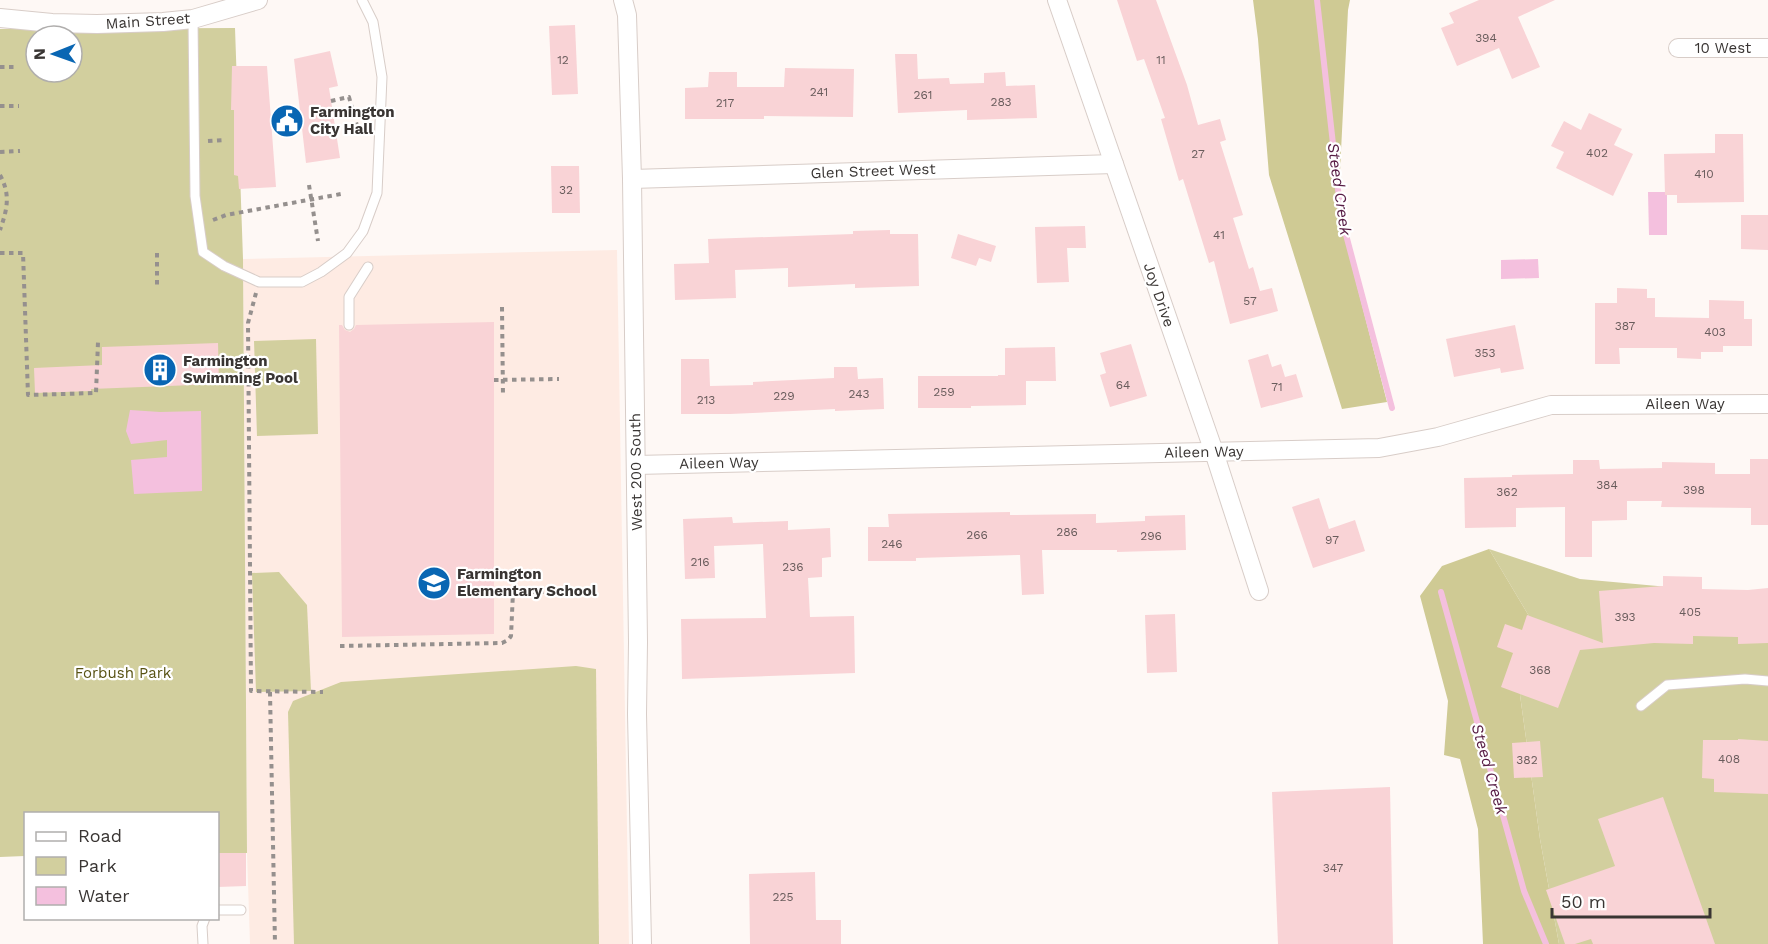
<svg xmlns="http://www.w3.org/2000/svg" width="1768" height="944" viewBox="0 0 1768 944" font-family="'Work Sans',sans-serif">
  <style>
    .built { fill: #feebe3 }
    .green { fill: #d2cf9e; fill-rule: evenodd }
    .forest { fill: #cfca94 }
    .water { fill: #f4c0de }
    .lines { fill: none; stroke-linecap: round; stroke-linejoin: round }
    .stream { stroke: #f4c0de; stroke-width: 6 }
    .building { fill: #f9d3d6 }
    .lane-casing { stroke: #d8cdc8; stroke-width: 11 }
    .street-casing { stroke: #d8cdc8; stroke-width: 20 }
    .path { stroke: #95908e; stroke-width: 4; stroke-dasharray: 4.5 4.5; stroke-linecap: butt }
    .lane { stroke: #fff; stroke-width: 9 }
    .street { stroke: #fff; stroke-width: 18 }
    .labels { text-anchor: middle; stroke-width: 4.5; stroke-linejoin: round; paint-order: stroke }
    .number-label { font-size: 12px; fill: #695c5c }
    .street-label { font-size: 15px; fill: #393533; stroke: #fff }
    .poi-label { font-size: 15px; font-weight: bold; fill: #393533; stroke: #fff; text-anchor: start }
    .park-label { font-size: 15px; fill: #585213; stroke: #fff }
    .water-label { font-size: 16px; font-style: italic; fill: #571c44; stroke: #fff }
  </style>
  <rect width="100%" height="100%" fill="#fef8f5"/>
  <path class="built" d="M617 250 629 944H250L247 853 243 259Z"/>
  <g class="green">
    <path d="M235 28 243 259 247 853H218V814H26L25 856 0 857V29ZM36 36H72V72H36Z"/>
    <path d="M316 339 318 434 257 436 254 341Z"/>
    <path d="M1489 549 1580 579 1768 596V944H1559L1540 839 1520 695 1530 649 1529 616Z"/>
    <path d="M279 572 307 605 311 691 256 692 252 573Z"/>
    <path d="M576 666 596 669 599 944H294L288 712 293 701 341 682Z"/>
  </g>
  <g class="forest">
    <path d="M1253 0H1350L1348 10 1338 212 1387 402 1342 409 1269 175 1258 39Z"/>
    <path d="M1489 549 1529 616 1530 649 1520 695 1540 839 1559 944H1483L1478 829 1460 759 1444 755 1448 701 1420 596 1442 566Z"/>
  </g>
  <g class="water">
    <path d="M1648 192H1667V235H1649Z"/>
    <path d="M1538 259 1539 278 1501 279V260Z"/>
    <path d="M130 410 160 412 201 411 202 491 134 494 131 460 167 457V440L131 444 126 431Z"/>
  </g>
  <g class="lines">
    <g class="stream">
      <path d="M1317 0 1341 216 1392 408"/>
      <path d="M1441 592 1524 891 1546 944"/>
    </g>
  </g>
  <g class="building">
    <path d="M1117 0H1156L1187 85 1198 125 1220 119 1226 140 1220 142 1243 215 1233 218 1249 269 1253 267 1260 291 1272 288 1278 311 1230 324 1214 261 1209 263 1183 179 1179 181 1161 119 1165 118 1144 59 1137 61Z"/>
    <path d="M1479 0H1555L1518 17 1540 67 1512 79 1499 48 1457 66 1441 28 1454 23 1449 13Z"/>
    <path d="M575 25 578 94 552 95 549 26Z"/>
    <path d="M330 51 338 86 329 88 340 158 306 163 294 59Z"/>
    <path d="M895 54H917L918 79 949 78 950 84 984 83V73L1005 72 1006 86 1035 85 1037 118 967 120V110L898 113Z"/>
    <path d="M232 66H267L276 187 239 189 238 176 234 175V110H231Z"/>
    <path d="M785 68 854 69 853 117 764 116V119H685V88L708 87 709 72H737V87H784Z"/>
    <path d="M1589 113 1622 129 1614 145 1633 154 1613 196 1556 168 1564 152 1551 146 1564 121 1581 130Z"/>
    <path d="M1715 134H1743L1744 202 1677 203V195H1665L1664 154 1715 153Z"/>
    <path d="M551 166H579L580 213H552Z"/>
    <path d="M1741 215H1768V250L1741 249Z"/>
    <path d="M1085 226 1086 248H1067L1069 282 1037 283 1035 227Z"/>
    <path d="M890 230V234H918L919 286 855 288V284L788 287V268L735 270 736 298 675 300 674 264 709 263 708 239 853 234V231Z"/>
    <path d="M958 234 996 246 991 262 979 258 976 266 951 258Z"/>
    <path d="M1617 288 1647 289V298H1655V317L1709 318V300L1744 301V319H1752V346H1723V352H1701V359L1677 358V348H1619L1620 364H1595V303H1617Z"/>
    <path d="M494 322V634L342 637 339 325H342L345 330 350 332 354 329 356 325Z"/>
    <path d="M1515 325 1524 369 1501 373 1500 368 1454 377 1446 339Z"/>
    <path d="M218 343 219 384 91 389V391L35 393 34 368 102 365V347Z"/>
    <path d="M1131 344 1147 396 1110 407 1100 375 1106 373 1100 353Z"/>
    <path d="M1055 347 1056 381H1026V405L971 406V408H918V376H998V375H1005V348Z"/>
    <path d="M1268 354 1272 367 1281 364 1285 377 1296 374 1303 397 1261 408 1248 360Z"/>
    <path d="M681 359H709L710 386 753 385V382L834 378V367H857L858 379 883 378 884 409 835 411V409L730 414H681Z"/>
    <path d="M1750 459H1768V525H1751V508L1661 507 1662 501H1627V520L1592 521V557H1565V507L1516 508V527L1465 528 1464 478 1512 477V475L1573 474V460H1599L1600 469 1662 468V462L1715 463V474H1750Z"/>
    <path d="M1319 498 1329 529 1355 520 1365 551 1313 568 1292 507Z"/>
    <path d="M1010 512V515L1096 514V523L1145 521V516L1185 515 1186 550 1117 552V550H1042L1044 594 1022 595 1020 555 916 558V561H868V527H889L888 514Z"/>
    <path d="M732 517 733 523 788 521V530L830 528 831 557 822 558V577L808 578 810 617 854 616 855 673 682 679 681 619 766 618 763 544 714 546 715 578 685 579 683 519Z"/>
    <path d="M1663 576 1702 577V589L1748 590 1768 588V643L1738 644V637L1693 636V644L1654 643 1580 650 1558 708 1501 687 1513 653 1497 647 1505 624 1522 630 1527 615 1603 643 1599 591 1663 586Z"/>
    <path d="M1175 614 1177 672 1147 673 1145 615Z"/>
    <path d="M1738 739 1768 741V794L1714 792V779L1702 778 1703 740H1738Z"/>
    <path d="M1540 741 1543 777 1514 778 1512 743Z"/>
    <path d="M1390 787 1393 944H1278L1272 792Z"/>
    <path d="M1663 797 1715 944H1593L1591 939 1575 944H1565L1546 890 1615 866 1598 819Z"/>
    <path d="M218 853H246V886L218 887Z"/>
    <path d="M815 872 816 920H841V944H750L749 874Z"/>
  </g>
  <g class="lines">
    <defs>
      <g id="lane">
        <path d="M193 19 195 196 203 252 224 266 259 282H302L321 272 347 253 363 231 377 193 382 77 373 22 362 0"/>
        <path d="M349 325V297L368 267"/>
        <path d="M1641 706 1667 685 1745 679 1768 681"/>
        <path d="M218 910H241"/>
        <path d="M203 944 202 926 205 918"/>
      </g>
      <g id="street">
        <path d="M623 0 627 15 632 179 638 642 637 714 642 944"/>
        <path d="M1057 0 1214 452 1259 591"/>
        <path d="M0 18 52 23 97 24 163 22 193 19 258 0"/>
        <path d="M1678 48H1768"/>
        <path d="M632 179 1114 164"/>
        <path d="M636 465 1379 448 1438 437 1551 405 1768 404"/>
      </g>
    </defs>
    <use href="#lane" class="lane-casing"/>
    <use href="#street" class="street-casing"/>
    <g class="path">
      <path d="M0 67H18"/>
      <path d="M331 101 349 97 359 133"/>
      <path d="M0 106H19"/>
      <path d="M208 141 225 140"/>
      <path d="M0 152 20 151"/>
      <path d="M0 175C11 195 7 210 0 230"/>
      <path d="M309 185 318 241"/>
      <path d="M213 220 226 215 341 194"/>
      <path d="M0 253H23L28 395 96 393 98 342"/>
      <path d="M157 253V285"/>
      <path d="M256 293 248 323 251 691 323 692"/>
      <path d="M502 307 503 397"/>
      <path d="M494 380 559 379"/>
      <path d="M494 592H561"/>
      <path d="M340 646 502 643 508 640 511 636 513 592"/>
      <path d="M270 692 275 944"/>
    </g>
    <use href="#lane" class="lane"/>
    <use href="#street" class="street"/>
  </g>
  <defs>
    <symbol id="civic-disc" viewBox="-11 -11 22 22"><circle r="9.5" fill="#0966b3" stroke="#fff"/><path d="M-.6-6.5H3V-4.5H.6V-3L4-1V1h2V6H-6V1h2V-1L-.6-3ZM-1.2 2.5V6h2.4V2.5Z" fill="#fff"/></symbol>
    <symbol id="building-disc" viewBox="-11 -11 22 22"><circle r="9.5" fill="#0966b3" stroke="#fff"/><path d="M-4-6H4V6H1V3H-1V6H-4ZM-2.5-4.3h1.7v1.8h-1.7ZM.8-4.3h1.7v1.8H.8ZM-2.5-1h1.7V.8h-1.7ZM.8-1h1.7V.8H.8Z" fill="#fff"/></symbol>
    <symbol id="school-disc" viewBox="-11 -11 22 22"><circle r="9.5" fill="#0966b3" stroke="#fff"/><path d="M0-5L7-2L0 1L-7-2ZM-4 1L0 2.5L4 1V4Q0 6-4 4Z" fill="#fff"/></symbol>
  </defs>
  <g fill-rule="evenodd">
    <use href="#civic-disc" x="268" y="102" width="38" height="38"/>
    <use href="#building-disc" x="141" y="351" width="38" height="38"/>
    <use href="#school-disc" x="415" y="564" width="38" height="38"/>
  </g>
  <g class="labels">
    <g class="number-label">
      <text x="1486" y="42">394</text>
      <text x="563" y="64">12</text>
      <text x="1161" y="64">11</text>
      <text x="819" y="96">241</text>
      <text x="923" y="99">261</text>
      <text x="1001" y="106">283</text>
      <text x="725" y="107">217</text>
      <text x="1597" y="157">402</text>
      <text x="1198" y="158">27</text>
      <text x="1704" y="178">410</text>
      <text x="566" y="194">32</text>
      <text x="1219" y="239">41</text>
      <text x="1250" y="305">57</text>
      <text x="1625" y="330">387</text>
      <text x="1715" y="336">403</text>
      <text x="1485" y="357">353</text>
      <text x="1123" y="389">64</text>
      <text x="1277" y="391">71</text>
      <text x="944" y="396">259</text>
      <text x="859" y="398">243</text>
      <text x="784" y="400">229</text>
      <text x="706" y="404">213</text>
      <text x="1607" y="489">384</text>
      <text x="1694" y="494">398</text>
      <text x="1507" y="496">362</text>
      <text x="1067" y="536">286</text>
      <text x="977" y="539">266</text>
      <text x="1151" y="540">296</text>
      <text x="1332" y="544">97</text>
      <text x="892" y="548">246</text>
      <text x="700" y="566">216</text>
      <text x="793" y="571">236</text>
      <text x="1690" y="616">405</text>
      <text x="1625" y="621">393</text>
      <text x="1540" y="674">368</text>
      <text x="1729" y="763">408</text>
      <text x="1527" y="764">382</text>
      <text x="1333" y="872">347</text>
      <text x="783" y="901">225</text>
    </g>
    <g class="street-label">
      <text transform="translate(148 21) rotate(-4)" y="5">Main Street</text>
      <text x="1723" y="53">10 West</text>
      <text transform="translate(873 171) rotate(-2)" y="5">Glen Street West</text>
      <text transform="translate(1159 295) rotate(71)" y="5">Joy Drive</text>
      <text x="1685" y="409">Aileen Way</text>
      <text transform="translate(1204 452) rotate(-1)" y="5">Aileen Way</text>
      <text transform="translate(719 463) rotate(-1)" y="5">Aileen Way</text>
      <text transform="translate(636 472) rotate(-91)" y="5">West 200 South</text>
    </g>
    <g class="poi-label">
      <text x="310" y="117">Farmington<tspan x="310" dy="17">City Hall</tspan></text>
      <text x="183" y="366">Farmington<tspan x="183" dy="17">Swimming Pool</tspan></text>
      <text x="457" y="579">Farmington<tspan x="457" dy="17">Elementary School</tspan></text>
    </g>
    <g class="park-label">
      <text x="123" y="678">Forbush Park</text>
    </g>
    <g class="water-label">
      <text transform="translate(1340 189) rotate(82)" y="6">Steed Creek</text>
      <text transform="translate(1490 769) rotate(74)" y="6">Steed Creek</text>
    </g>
  </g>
  <rect x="24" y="812" width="195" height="108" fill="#ffffff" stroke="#b0aead" stroke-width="1.5"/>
  <rect x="36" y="832" width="30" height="9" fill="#ffffff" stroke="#b0aead" stroke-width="1.5"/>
  <text x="78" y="842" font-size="18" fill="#393533">Road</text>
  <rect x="36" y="857" width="30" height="18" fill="#d2cf9e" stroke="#b0aead" stroke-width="1.5"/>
  <text x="78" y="872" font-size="18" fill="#393533">Park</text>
  <rect x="36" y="887" width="30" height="18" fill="#f4c0de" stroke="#b0aead" stroke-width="1.5"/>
  <text x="78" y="902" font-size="18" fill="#393533">Water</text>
  <g transform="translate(54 54) rotate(269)"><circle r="28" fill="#ffffff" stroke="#b0aead" stroke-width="1.5"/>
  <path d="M0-4.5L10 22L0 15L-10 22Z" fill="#0966b3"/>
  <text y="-9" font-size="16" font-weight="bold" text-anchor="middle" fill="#393533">N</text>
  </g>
  <path d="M1552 908v9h158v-9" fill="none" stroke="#393533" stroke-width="3"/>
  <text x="1561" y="908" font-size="18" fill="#393533" stroke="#ffffff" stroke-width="4.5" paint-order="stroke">50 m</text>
</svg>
